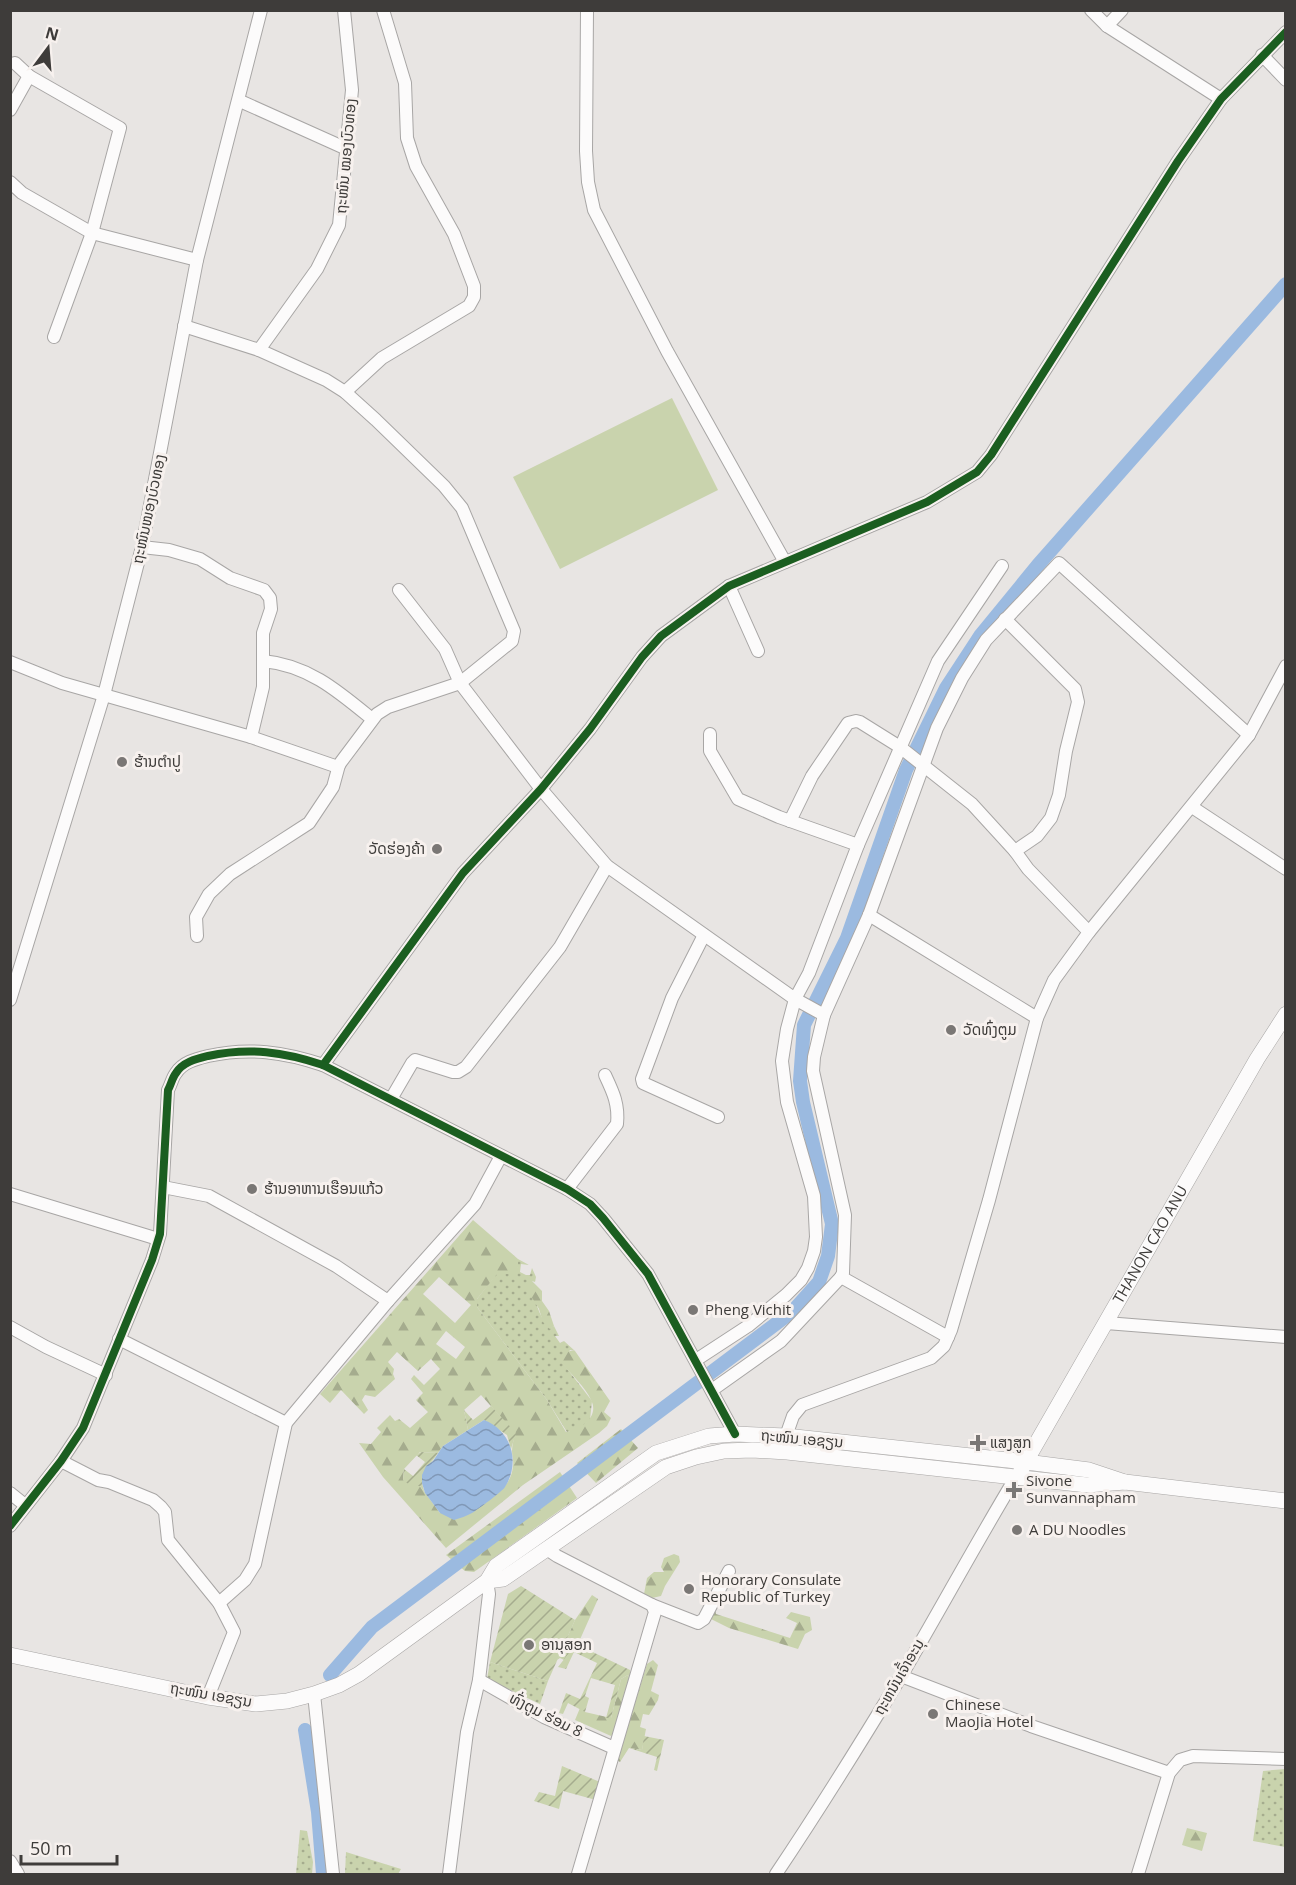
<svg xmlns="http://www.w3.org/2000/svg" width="1296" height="1885" viewBox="0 0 1296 1885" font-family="'Open Sans','Noto Sans Lao',sans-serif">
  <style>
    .grass { fill: url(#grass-dots) }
    .forest { fill: url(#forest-firs); fill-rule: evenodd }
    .garden { fill: url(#garden-furrows) }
    .pitch { fill: #c9d3ad }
    .water { fill: url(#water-waves) }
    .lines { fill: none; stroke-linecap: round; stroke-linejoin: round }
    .canal { stroke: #9bbae0; stroke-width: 14 }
    .minor-casing { stroke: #a8a6a5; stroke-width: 14 }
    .major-casing { stroke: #a8a6a5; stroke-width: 16 }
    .minor { stroke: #fcfbfb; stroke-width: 12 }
    .major { stroke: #fcfbfb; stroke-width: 15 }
    .cycleway-casing { stroke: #f7f1ee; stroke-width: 11 }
    .cycleway { stroke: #1b5e20; stroke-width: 8 }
    .poi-dot { fill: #7a7775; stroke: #f7f1ee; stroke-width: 2 }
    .labels { text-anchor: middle; stroke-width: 6; stroke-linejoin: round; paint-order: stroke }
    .street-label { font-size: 15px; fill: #3e3c3a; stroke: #f7f1ee }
    .poi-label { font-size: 15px; fill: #3e3c3a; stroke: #f7f1ee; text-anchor: start }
  </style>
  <defs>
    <pattern id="grass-dots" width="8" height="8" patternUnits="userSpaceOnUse" patternTransform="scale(1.5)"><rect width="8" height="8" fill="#c9d3ad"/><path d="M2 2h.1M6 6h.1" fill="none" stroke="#a5ac8e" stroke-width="1.8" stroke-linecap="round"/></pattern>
    <pattern id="forest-firs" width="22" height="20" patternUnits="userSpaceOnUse" patternTransform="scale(1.5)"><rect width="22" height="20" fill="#c9d3ad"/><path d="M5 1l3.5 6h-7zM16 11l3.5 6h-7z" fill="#a5ac8e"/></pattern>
    <pattern id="garden-furrows" width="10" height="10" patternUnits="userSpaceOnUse" patternTransform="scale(1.5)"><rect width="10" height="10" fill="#c9d3ad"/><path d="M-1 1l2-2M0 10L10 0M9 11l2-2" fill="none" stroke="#a5ac8e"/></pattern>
    <pattern id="water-waves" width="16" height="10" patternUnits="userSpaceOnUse" patternTransform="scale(1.5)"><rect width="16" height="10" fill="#9bbae0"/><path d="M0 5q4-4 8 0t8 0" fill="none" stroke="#8098b7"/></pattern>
  </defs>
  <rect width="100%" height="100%" fill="#e8e5e3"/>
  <g class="grass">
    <path d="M518 1259 529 1265 521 1264 520 1272 526 1275H530L532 1268 536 1277 535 1282 532 1281C534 1297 538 1317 550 1328L554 1326 559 1336H555L560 1343 564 1341 575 1351 570 1350 562 1362 592 1401 590 1420 578 1430 567 1432 547 1400 477 1307V1299L497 1273 518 1267Z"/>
    <path d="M490 1662 548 1681 540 1704 487 1679Z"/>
    <path d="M1285 1769V1847L1253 1841 1263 1771Z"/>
    <path d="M300 1830 307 1831 313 1862 312 1874H296Z"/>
    <path d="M346 1852 401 1869 398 1874H345Z"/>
  </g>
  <g class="forest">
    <path d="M473 1220 518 1259V1267L513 1274H497L477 1299V1307L547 1400 566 1432C580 1430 600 1417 591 1400 586 1388 570 1373 561 1362 564 1355 566 1350 575 1351L610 1401 604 1412 611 1418 607 1426 599 1433 523 1485 446 1548 383 1477 359 1443 371 1444 381 1432 377 1428 390 1415 395 1421 399 1419 410 1428 428 1412 416 1400 423 1393 411 1379 414 1375 424 1385 440 1369 431 1359 418 1371 397 1352 388 1362 394 1369 393 1374 395 1379 375 1397 365 1395 362 1400 368 1410 364 1414 341 1390 330 1403 320 1394ZM439 1277 471 1305 455 1323 423 1294ZM446 1331 465 1347 456 1359 436 1344ZM481 1395 515 1433C514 1439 512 1445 512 1451 512 1456 514 1461 513 1466 510 1501 467 1504 440 1513L420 1486 403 1480 404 1469 420 1452 438 1453 443 1446 468 1430 464 1410Z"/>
    <path d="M532 1281 542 1291V1301L549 1311 554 1326 550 1329 543 1322 539 1309 525 1286Z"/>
    <path d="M621 1429 638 1448 596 1483 577 1463Z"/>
    <path d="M560 1472 577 1498 474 1572 465 1571 446 1555Z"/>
    <path d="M674 1554 679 1556 680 1562 665 1586 661 1596 652 1598 644 1594 647 1578 654 1572H664L661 1567 664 1558Z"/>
    <path d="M592 1595 598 1599 578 1644H576L564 1660 560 1658 557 1660 575 1620Z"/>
    <path d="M715 1609 716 1614 790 1638 797 1623 786 1618 791 1612 810 1617 812 1630 805 1634 798 1649 729 1628 705 1616Z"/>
    <path d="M653 1660 658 1665 651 1691 659 1695 658 1700 649 1715 643 1714 640 1727 646 1729 642 1750 629 1748 620 1762 617 1760 647 1664Z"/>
    <path d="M628 1675 630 1680 614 1733 611 1736 575 1720 580 1708 585 1712 611 1718 621 1679Z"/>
    <path d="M1187 1828 1207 1833 1202 1851 1182 1845Z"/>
  </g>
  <g class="garden">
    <path d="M491 1406 516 1433 511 1449 507 1435 484 1420 468 1430 464 1410 473 1420Z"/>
    <path d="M421 1452 438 1453C428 1469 417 1472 425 1493L420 1486H411L403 1480 404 1469 413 1476 425 1462 416 1455Z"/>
    <path d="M521 1586 575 1620 548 1681 490 1662 508 1594Z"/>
    <path d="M576 1644 630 1670V1680L628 1675 621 1679 611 1718H606L615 1685 591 1678 585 1696 589 1698 585 1712 568 1703 563 1714 559 1713 566 1693 580 1699 597 1663 574 1652 566 1669 558 1667Z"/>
    <path d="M644 1736 664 1740 657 1771 654 1770 657 1757 629 1748 642 1750Z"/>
    <path d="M562 1766 600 1782 596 1800 563 1791 559 1809 534 1801 539 1792 555 1796Z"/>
  </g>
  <path class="pitch" d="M672 398 718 490 560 569 513 477Z"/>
  <path class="water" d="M484 1420C511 1430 521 1462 505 1487 504 1490 476 1511 472 1513 467 1516 460 1518 454 1520L440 1513 425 1493 422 1483V1475L426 1466 433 1461 443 1446Z"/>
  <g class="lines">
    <g class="canal">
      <path d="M330 1675 372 1627 793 1311 819 1282 828 1256 832 1224 803 1102 800 1081 804 1025 847 938 906 770 946 688 980 636 1038 565 1286 284"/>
      <path d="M305 1730 318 1812 323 1874"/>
    </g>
    <defs>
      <g id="minor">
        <path d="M587 10 586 151 588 182 594 210 667 351 785 562"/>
        <path d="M1091 10 1107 26 1221 99"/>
        <path d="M1107 26 1122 10"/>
        <path d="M1262 55 1286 80"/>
        <path d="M15 63 29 76 120 128 92 233 54 337"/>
        <path d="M240 101 347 149"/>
        <path d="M10 110 29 76"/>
        <path d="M10 182 22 193 92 233 197 260"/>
        <path d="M259 350 317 269 339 225 352 90 344 10"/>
        <path d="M345 392 382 358 469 306 474 297V286L454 234 416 166 407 138 405 83 383 10"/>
        <path d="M142 547 169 550 200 559 230 578 264 590 270 598 271 609 263 633V687L251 737"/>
        <path d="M729 586 758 651"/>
        <path d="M399 590 445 649 460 683 541 789 607 866 795 999 824 1015"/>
        <path d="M1005 619 1075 689 1078 702 1066 751 1059 795 1051 818 1037 836 1015 851"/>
        <path d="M263 661C308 665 338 691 372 719"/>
        <path d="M10 662 62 683 251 737 335 766 339 765 341 762 377 714 388 707 460 683 512 641 514 631 462 508 444 486 376 420 345 392 326 380 259 350 184 326"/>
        <path d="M710 734V751L738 799 779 817 858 845"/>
        <path d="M1192 807 1286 869"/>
        <path d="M790 821 812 776 848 723 856 721 860 722 900 747 972 804 1015 851 1028 869 1089 932"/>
        <path d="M869 915 1037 1018"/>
        <path d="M704 935 672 998 642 1079 643 1083 718 1117"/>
        <path d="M197 936 196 917 209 894 230 874 309 823 333 787 339 765"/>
        <path d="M10 1000 104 695 142 547 197 260 261 10"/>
        <path d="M323 1065 463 873 541 789 590 729 642 657 661 636 729 586 927 502 977 472 991 455 1178 161 1221 99 1286 32"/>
        <path d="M391 1099 412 1063 415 1060 453 1072H458L466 1067 560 947 607 866"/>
        <path d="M163 1187 209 1196 336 1266 388 1301"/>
        <path d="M567 1189 617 1124C619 1104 613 1092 605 1075"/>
        <path d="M10 1194 158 1239"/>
        <path d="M841 1277 948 1337"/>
        <path d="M1106 1323 1286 1337"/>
        <path d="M10 1327 46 1347 106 1375"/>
        <path d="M119 1339 286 1423"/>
        <path d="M696 1360 748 1326 786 1295 801 1280 808 1268 814 1251 816 1237 814 1196 787 1102 782 1061 787 1029 795 999 809 973 858 845 938 661 1002 566"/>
        <path d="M712 1390 781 1341 841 1277 843 1273 845 1215 813 1071 814 1057 824 1015 869 915 937 728 962 678 986 640 1059 563 1249 735"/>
        <path d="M786 1436 793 1416 802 1405 931 1358 944 1346 951 1330 989 1200 1037 1018 1054 980 1089 932 1249 735 1286 666"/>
        <path d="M61 1461 98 1480 109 1482 153 1500 161 1507 165 1512 168 1540 219 1603 234 1632 208 1697"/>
        <path d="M10 1493 25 1505"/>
        <path d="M10 1526 61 1461 83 1428 152 1260 160 1234 168 1090C171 1085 172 1078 176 1073 183 1062 196 1059 208 1056 249 1047 284 1052 323 1065L567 1189 590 1204 603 1218 648 1274 735 1434"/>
        <path d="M548 1550 557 1556 652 1605 655 1612 578 1874"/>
        <path d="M219 1603 245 1580 255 1564 286 1423 388 1301 475 1204 501 1156"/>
        <path d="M652 1605 698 1623 704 1619 729 1571"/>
        <path d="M901 1676 1031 1726 1169 1773"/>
        <path d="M479 1680 544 1717 614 1748"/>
        <path d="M314 1694 333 1874"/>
        <path d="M10 1861 18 1874"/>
        <path d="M449 1874 467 1732 479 1680 489 1594 487 1581"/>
        <path d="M776 1874C819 1810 860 1744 900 1678 939 1612 976 1543 1016 1477"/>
        <path d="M1138 1874 1169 1773 1180 1760 1193 1756 1286 1759"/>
      </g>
      <g id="major">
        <path id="s1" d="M1021 1470 1257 1059 1286 1014"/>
        <path d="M487 1581 503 1579 666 1467 696 1457 724 1451 752 1450 787 1452 1087 1485 1125 1482 1286 1501"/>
        <path d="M10 1655 208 1697 256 1704 287 1701 314 1694 339 1685 359 1674 487 1581 496 1566 656 1453 709 1436 735 1434 786 1436 1026 1462 1089 1470 1125 1482"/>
      </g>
    </defs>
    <use href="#minor" class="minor-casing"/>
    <use href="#major" class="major-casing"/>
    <use href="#minor" class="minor"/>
    <use href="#major" class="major"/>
    <defs>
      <g id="cycleway">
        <path d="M323 1065 463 873 541 789 590 729 642 657 661 636 729 586 927 502 977 472 991 455 1178 161 1221 99 1286 32"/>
        <path d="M10 1526 61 1461 83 1428 152 1260 160 1234 168 1090C171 1085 172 1078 176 1073 183 1062 196 1059 208 1056 249 1047 284 1052 323 1065L567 1189 590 1204 603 1218 648 1274 735 1434"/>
      </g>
    </defs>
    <use href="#cycleway" class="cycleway-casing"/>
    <use href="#cycleway" class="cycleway"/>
  </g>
  <g class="poi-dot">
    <circle cx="122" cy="762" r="6"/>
    <circle cx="437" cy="849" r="6"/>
    <circle cx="951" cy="1030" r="6"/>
    <circle cx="252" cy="1189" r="6"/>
    <circle cx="693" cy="1310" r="6"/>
    <path d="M975 1434h6v6h6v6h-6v6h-6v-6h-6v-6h6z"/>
    <path d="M1011 1481h6v6h6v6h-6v6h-6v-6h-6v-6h6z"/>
    <circle cx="1017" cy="1530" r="6"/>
    <circle cx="689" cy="1589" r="6"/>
    <circle cx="529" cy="1645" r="6"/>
    <circle cx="933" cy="1714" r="6"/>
  </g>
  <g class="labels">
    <g class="street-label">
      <text transform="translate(346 156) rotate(-85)" y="5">ຖະໜົນ ໝອງບົວທອງ</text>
      <text transform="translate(149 509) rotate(-78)" y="5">ຖະໜົນໜອງບົວທອງ</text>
      <text dy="5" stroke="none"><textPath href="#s1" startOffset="260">THANON CAO ANU</textPath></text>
      <text transform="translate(802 1439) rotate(5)" y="5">ຖະໜົນ ເອຊຽນ</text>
      <text transform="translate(899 1677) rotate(-60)" y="5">ຖະຫນົນເຈົ້າອະນຸ</text>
      <text transform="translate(211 1695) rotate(10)" y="5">ຖະໜົນ ເອຊຽນ</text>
      <text transform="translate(546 1715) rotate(27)" y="5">ທົ່ງຕູມ ຮ່ອມ 8</text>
    </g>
    <g class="poi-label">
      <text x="134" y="767">ຮ້ານຕຳປູ</text>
      <text x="425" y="854" text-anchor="end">ວັດຮ່ອງຄ້າ</text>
      <text x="963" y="1035">ວັດທົ່ງຕູມ</text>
      <text x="264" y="1194">ຮ້ານອາຫານເຮືອນແກ້ວ</text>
      <text x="705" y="1315">Pheng Vichit</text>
      <text x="990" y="1448">ແສງສູກ</text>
      <text x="1026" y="1486">Sivone<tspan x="1026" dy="17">Sunvannapham</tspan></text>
      <text x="1029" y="1535">A DU Noodles</text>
      <text x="701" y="1585">Honorary Consulate<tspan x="701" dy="17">Republic of Turkey</tspan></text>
      <text x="541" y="1650">ອານຸສອກ</text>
      <text x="945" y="1710">Chinese<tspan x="945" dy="17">MaoJia Hotel</tspan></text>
    </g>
  </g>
  <rect width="1296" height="1885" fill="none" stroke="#3e3c3a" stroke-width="24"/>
  <g transform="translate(48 48) rotate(16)" stroke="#f7f1ee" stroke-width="4.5" paint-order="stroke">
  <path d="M0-4.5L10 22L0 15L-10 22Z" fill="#3e3c3a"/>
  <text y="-9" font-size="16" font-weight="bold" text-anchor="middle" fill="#3e3c3a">N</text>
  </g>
  <path d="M21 1855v9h96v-9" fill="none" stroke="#3e3c3a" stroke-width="3"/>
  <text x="30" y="1855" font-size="18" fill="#3e3c3a" stroke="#f7f1ee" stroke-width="4.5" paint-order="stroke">50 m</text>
</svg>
